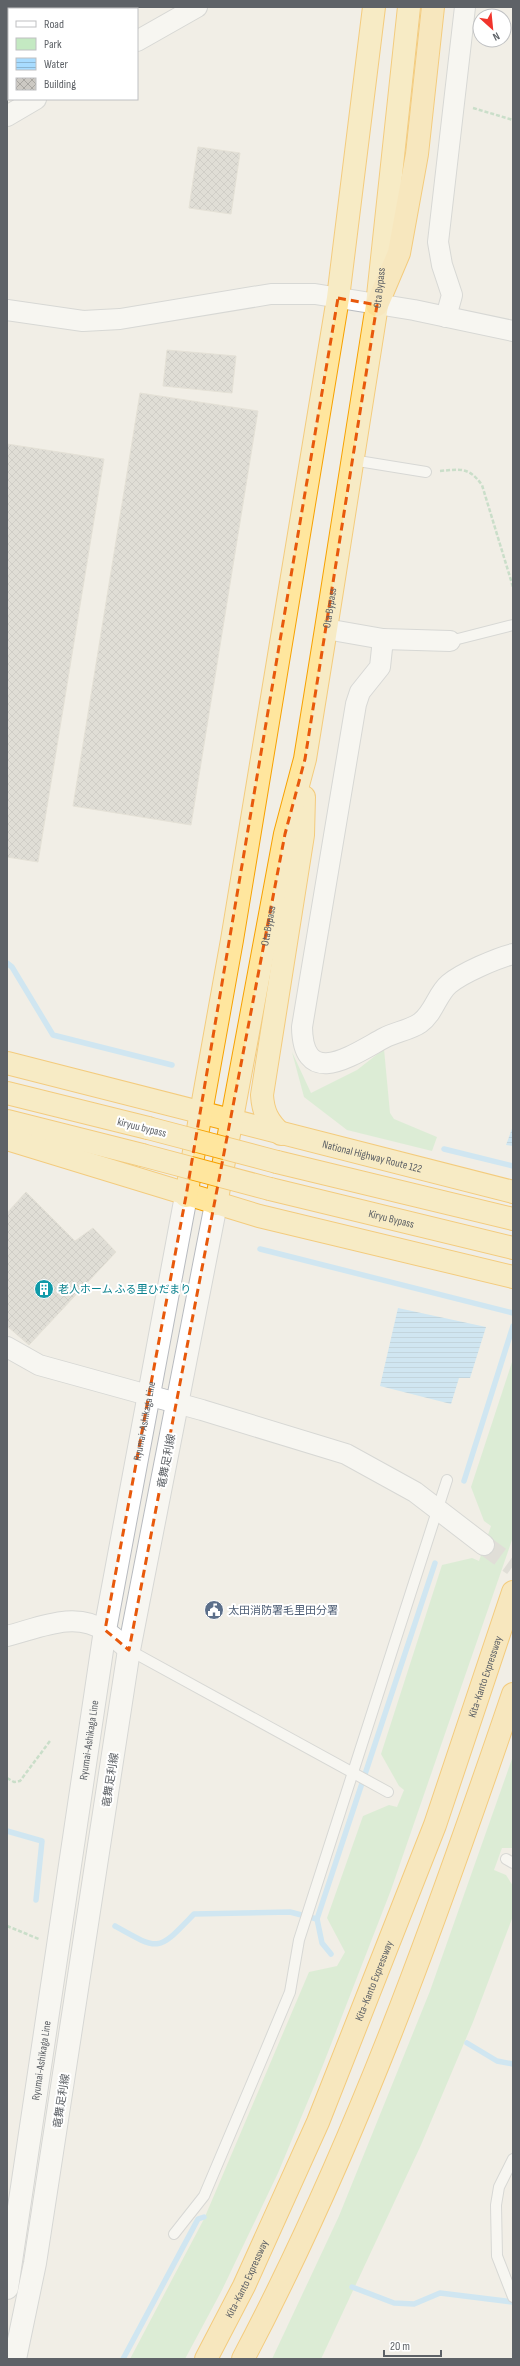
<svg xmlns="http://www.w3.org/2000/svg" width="520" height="2366" viewBox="0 0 520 2366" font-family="'Sofia Sans Condensed','Noto Sans JP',sans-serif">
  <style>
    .green { fill: #c4e9c2 }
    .water { fill: url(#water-rules) }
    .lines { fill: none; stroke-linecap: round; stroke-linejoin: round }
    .stream { stroke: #a8dcff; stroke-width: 5.5 }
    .building { fill: url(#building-cross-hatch); stroke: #d6d0c4 }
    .minor-tunnel { stroke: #cccbc6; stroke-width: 20; stroke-dasharray: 20 10; stroke-linecap: butt }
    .service-casing { stroke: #b9bcc0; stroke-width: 12 }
    .minor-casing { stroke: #b9bcc0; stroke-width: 22 }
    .secondary-casing { stroke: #b8bbc0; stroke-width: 24 }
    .trunk-casing { stroke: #f7a100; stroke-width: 24 }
    .motorway-casing { stroke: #f7a100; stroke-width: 24 }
    .path { stroke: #9bcaa7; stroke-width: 2.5; stroke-dasharray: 4 2; stroke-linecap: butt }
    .service { stroke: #fff; stroke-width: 10 }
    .minor { stroke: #fff; stroke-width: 20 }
    .secondary { stroke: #fff; stroke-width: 22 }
    .trunk { stroke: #ffe69e; stroke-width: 22 }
    .motorway { stroke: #ffde8f; stroke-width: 22 }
    .trunk-bridge-casing { stroke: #f7a100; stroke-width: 24; stroke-linecap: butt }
    .trunk-bridge { stroke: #ffe69e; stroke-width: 22 }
    .marked { fill: none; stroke: #e8590c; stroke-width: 3; stroke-dasharray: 8 5; stroke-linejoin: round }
    .labels { text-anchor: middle; stroke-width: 4; stroke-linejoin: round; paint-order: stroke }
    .street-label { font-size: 11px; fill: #5e6267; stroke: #fff }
    .culture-label { font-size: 11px; fill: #0d838f; stroke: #fff; text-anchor: start }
    .service-label { font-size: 11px; fill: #4e5e75; stroke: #fff; text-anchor: start }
  </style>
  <defs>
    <pattern id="water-rules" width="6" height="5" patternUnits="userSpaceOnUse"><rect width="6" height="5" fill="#a8dcff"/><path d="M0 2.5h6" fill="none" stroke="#8cb6d2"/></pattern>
    <pattern id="building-cross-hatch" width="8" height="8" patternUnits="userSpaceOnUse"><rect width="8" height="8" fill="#ccc9c3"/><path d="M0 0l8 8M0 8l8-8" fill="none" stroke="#a9a7a2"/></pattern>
  </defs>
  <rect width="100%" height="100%" fill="#f1eee6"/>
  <g class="green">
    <path d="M384 1049 390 1113 394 1119 437 1137 432 1151 347 1130 304 1097 292 1052 311 1093 357 1070Z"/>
    <path d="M513 1359V1537L391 1890 323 2065 278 2173 222 2290 185 2359H130L204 2219 309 1972 337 1966 345 1952 327 1918 363 1816 389 1805 397 1807 404 1790 399 1786 381 1754 442 1565 472 1558 479 1561 491 1526 484 1521 471 1487Z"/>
    <path d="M513 1756V1848H502L494 1870 506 1875 513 1886V1916L473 2022 421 2145 321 2359H272L339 2216 430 1991Z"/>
  </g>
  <g class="water">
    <path d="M513 1126V1146L506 1145Z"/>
    <path d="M398 1308 486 1327 470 1378H459L451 1404 380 1386Z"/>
  </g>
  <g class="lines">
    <g class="stream">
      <path d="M7 963 12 967 53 1035 172 1065"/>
      <path d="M444 1149 513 1166"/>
      <path d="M260 1249 513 1313"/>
      <path d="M464 1481 513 1326"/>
      <path d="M7 1831 42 1841 36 1900"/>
      <path d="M115 1926C161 1952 158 1951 194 1914L290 1912 317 1919"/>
      <path d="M331 1954 322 1943 317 1919 435 1563"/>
      <path d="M467 2043 497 2061 513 2064"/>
      <path d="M352 2287 394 2303 414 2304 440 2293 513 2302"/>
      <path d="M123 2359 198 2219 204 2217"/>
    </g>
  </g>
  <g class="building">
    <path d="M198 147 240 153 231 214 189 208Z"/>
    <path d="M167 350 236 356 232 393 163 386Z"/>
    <path d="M140 393 258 411 191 825 73 806Z"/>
    <path d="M7 444 104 459 38 862 7 857Z"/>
    <path d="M26 1192 75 1241 93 1228 116 1252 29 1345 7 1326V1213Z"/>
  </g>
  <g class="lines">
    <path class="minor-tunnel" d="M484 1545 513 1566"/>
    <defs>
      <g id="service">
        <path d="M352 460 426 472"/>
        <path d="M450 641 513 625"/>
        <path d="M129 1650 388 1792"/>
        <path d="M506 1859 513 1863"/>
        <path d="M513 2159 499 2187 496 2205 497 2256 513 2297"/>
        <path d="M174 2234 204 2196 262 2059 290 1992 299 1940 447 1480"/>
      </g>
      <g id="minor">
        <path d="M137 41 197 7"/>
        <path d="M7 116 36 99"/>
        <path d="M7 310 83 321 120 319 271 294H315L414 310 513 331"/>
        <path d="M446 317 452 295 442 265 438 242 465 7"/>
        <path d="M326 629 383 639 450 641"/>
        <path d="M383 639 380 667 360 692 356 704 302 1027C303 1091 354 1054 384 1038 395 1032 410 1030 420 1023 434 1013 437 994 449 984 462 973 497 958 513 954"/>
        <path d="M7 1347 39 1365 202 1410 346 1454 415 1492 484 1545"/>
        <path d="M7 1636C39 1628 75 1610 105 1631 114 1636 121 1644 129 1650"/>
      </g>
      <g id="secondary">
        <path id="s1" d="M7 2288 105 1630 186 1196"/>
        <path d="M15 2359 35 2263 129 1650 216 1204"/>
      </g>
      <g id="trunk">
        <path id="s2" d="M7 1063 513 1192"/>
        <path d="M7 1093 148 1128"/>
        <path d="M7 1121 142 1155"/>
        <path d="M281 1134C268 1122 263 1112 262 1095L303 835 304 797"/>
        <path d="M7 1139 259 1216 513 1277"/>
        <path d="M277 1162 513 1219"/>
        <path id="s3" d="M270 1189 513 1248"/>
        <path d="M186 1196 232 940 338 298 374 7"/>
        <path id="s4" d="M216 1204 285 834 305 759 326 629 377 305 409 7"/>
      </g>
      <g id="motorway">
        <path d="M377 305 399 253 417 154 433 7"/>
        <path id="s5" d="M206 2359 244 2286 318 2122 435 1825 513 1592"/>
        <path d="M243 2359C355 2147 436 1920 513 1694"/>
      </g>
    </defs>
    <use href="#service" class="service-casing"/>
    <use href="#minor" class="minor-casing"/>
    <use href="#secondary" class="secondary-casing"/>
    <use href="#trunk" class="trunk-casing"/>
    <use href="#motorway" class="motorway-casing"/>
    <g class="path">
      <path d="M473 108 513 120"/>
      <path d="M440 471C461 469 469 467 482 485L513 587"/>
      <path d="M7 1778 14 1782 20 1781 50 1741"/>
      <path d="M7 1926 39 1939"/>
    </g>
    <use href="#service" class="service"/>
    <use href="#minor" class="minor"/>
    <use href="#secondary" class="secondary"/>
    <use href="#trunk" class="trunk"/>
    <use href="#motorway" class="motorway"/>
    <defs>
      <g id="trunk-bridge">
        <path d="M148 1128 277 1162"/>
        <path d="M142 1155 270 1189"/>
      </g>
    </defs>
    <use href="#trunk-bridge" class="trunk-bridge-casing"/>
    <use href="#trunk-bridge" class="trunk-bridge"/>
  </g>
  <path d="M0 0H520V2366H0ZM338 298 377 305 305 759 285 834 129 1650 105 1630 186 1196Z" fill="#f1eee6" fill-opacity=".55" fill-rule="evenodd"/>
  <path class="marked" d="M338 298 377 305 305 759 285 834 129 1650 105 1630 186 1196Z"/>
  <defs>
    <symbol id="building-disc" viewBox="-11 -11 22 22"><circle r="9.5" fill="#0f9aa8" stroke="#fff"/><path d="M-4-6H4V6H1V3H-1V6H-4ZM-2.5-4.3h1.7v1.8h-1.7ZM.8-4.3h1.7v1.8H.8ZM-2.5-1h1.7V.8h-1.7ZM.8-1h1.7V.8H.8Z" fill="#fff"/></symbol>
    <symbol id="civic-disc" viewBox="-11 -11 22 22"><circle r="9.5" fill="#5c6f8a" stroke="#fff"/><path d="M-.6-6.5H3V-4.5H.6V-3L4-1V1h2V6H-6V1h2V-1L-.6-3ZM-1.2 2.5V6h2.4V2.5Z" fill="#fff"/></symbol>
  </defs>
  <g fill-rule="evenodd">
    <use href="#building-disc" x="33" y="1278" width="22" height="22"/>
    <use href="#civic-disc" x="203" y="1599" width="22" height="22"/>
  </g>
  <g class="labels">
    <g class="street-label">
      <text dy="4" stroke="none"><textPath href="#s4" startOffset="931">Ota Bypass</textPath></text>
      <text dy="4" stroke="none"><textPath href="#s4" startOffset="607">Ota Bypass</textPath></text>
      <text dy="4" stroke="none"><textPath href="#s4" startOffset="283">Ota Bypass</textPath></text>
      <text transform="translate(142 1127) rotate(14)" y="4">kiryuu bypass</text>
      <text dy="4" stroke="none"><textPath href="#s2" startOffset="377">National Highway Route 122</textPath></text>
      <text dy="4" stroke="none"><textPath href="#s3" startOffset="125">Kiryu Bypass</textPath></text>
      <text dy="4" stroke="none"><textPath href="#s1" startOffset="878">Ryumai-Ashikaga Line</textPath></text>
      <text transform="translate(166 1461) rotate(-79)" y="4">竜舞足利線</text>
      <text dy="4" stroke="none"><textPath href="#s5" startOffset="738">Kita-Kanto Expressway</textPath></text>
      <text dy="4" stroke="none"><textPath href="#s1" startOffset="554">Ryumai-Ashikaga Line</textPath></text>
      <text transform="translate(110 1780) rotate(-81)" y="4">竜舞足利線</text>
      <text dy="4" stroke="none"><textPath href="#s5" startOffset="414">Kita-Kanto Expressway</textPath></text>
      <text dy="4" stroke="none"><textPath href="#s1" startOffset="230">Ryumai-Ashikaga Line</textPath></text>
      <text transform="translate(61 2101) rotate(-81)" y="4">竜舞足利線</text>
      <text dy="4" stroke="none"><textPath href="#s5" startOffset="90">Kita-Kanto Expressway</textPath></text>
    </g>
    <g class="culture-label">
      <text x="58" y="1293">老人ホーム ふる里ひだまり</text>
    </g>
    <g class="service-label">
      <text x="228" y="1614">太田消防署毛里田分署</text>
    </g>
  </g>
  <rect width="520" height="2366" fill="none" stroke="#5e6267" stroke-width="16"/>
  <rect x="8" y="8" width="130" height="92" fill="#ffffff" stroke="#bfc0c2"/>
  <rect x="16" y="21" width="20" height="6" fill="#ffffff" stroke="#bfc0c2"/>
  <text x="44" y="28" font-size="12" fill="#5e6267">Road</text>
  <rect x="16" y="38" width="20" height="12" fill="#c4e9c2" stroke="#bfc0c2"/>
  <text x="44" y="48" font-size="12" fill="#5e6267">Park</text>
  <rect x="16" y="58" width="20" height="12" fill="url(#water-rules)" stroke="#bfc0c2"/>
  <text x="44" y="68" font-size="12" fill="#5e6267">Water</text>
  <rect x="16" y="78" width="20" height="12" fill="url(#building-cross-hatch)" stroke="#bfc0c2"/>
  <text x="44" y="88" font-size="12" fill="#5e6267">Building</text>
  <g transform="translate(492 28) rotate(153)"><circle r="19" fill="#ffffff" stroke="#bfc0c2"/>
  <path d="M0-3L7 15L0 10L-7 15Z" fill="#f1342c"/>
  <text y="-6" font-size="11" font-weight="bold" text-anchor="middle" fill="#5e6267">N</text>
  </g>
  <path d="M384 2350v6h57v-6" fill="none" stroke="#5e6267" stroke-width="2"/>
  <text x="390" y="2350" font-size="12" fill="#5e6267" stroke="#ffffff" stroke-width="3" paint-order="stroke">20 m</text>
</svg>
